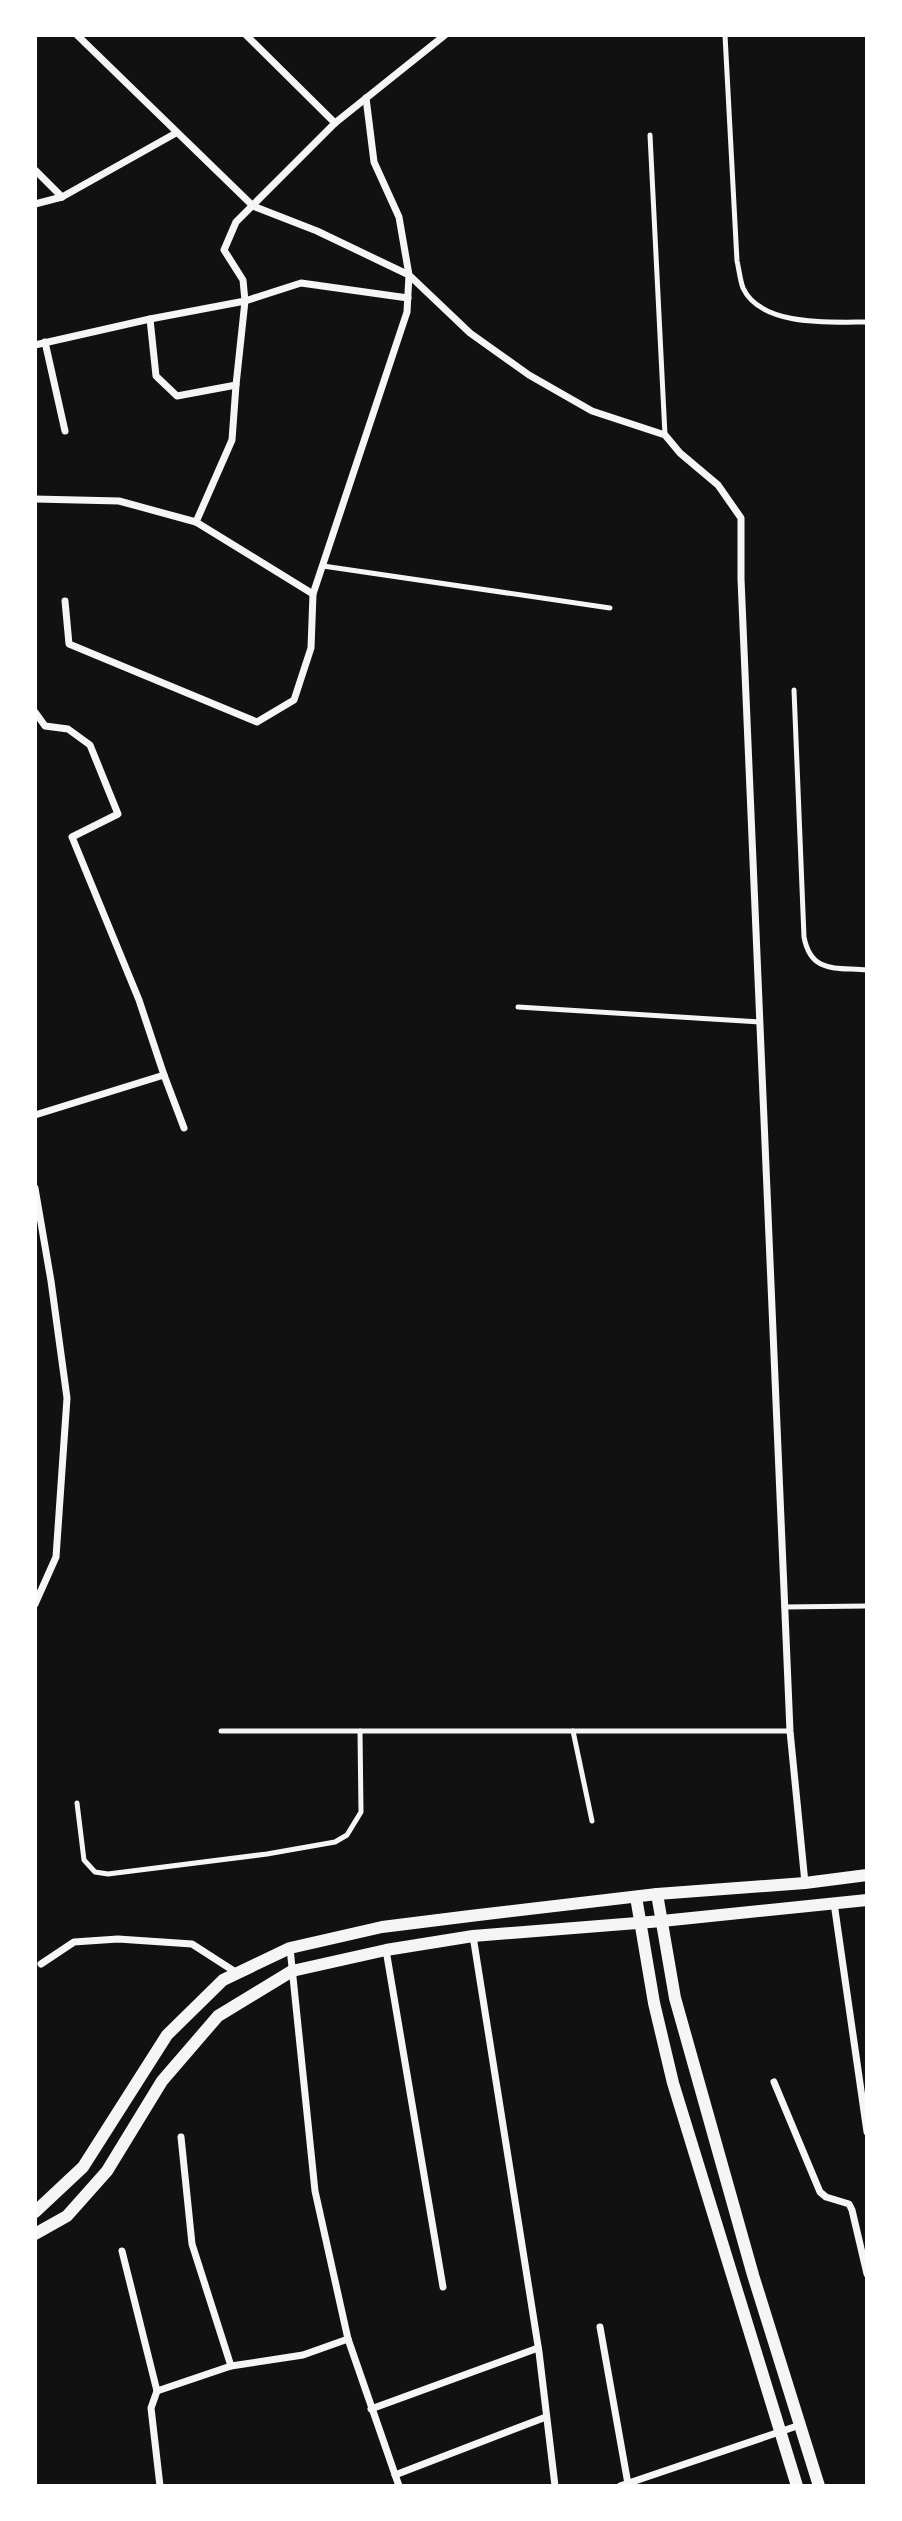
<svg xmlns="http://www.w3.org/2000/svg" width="902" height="2521" viewBox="0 0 902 2521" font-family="Barlow,sans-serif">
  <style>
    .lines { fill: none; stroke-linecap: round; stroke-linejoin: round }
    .service { stroke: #f5f5f5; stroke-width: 5 }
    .minor { stroke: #f5f5f5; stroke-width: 7 }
    .tertiary { stroke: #f5f5f5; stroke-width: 12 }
  </style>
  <rect width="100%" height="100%" fill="#111"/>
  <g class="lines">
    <g class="service">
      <path d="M725 35 737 261C739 269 740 280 743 288 761 327 832 322 867 322"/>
      <path d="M650 135 665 435"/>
      <path d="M323 566 610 608"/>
      <path d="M794 690 804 937C811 974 836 967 867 970"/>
      <path d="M518 1007 760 1022"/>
      <path d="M784 1607 867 1606"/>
      <path d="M221 1731H790"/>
      <path d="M573 1731 592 1821"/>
      <path d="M77 1803 84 1860 95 1872 108 1874 267 1854 335 1842 347 1835 361 1812 360 1731"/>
    </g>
    <g class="minor">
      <path d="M77 35 253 206 317 231 409 275 407 312 313 594 196 522 232 440 236 385"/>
      <path d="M246 35 335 123"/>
      <path d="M366 98 374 162 399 217 409 275 470 333 529 375 592 411 665 435 680 453 718 485 741 518V579L790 1731 805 1883"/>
      <path d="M35 170 62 197"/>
      <path d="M35 204 62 197 176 133"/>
      <path d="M408 298 301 283 245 301 150 319 156 376 177 396 236 385 245 301 243 280 224 250 236 222 335 123 445 35"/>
      <path d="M45 342 65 431"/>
      <path d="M35 345 150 319"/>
      <path d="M35 499 119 501 196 522"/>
      <path d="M65 601 69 644 257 722 294 700 311 648 313 594"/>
      <path d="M35 712 45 726 68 729 90 745 118 814 72 837 139 1000 164 1075 35 1115"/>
      <path d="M164 1075 184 1128"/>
      <path d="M35 1188 51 1281 67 1398 56 1557 35 1604"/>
      <path d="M834 1903 867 2132"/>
      <path d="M473 1936 539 2352 555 2486"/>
      <path d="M290 1948 315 2191 348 2339 399 2486"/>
      <path d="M386 1950 443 2287"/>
      <path d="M41 1964 74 1942 118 1939 192 1944 237 1973"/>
      <path d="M774 2082 820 2192 826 2197 849 2204 852 2210 867 2274"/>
      <path d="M181 2137 192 2244 231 2366 303 2355 348 2339"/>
      <path d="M122 2251 157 2391 231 2366"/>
      <path d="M600 2327 628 2484"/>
      <path d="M157 2391 151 2408 160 2486"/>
      <path d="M371 2409 538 2348"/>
      <path d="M395 2475 546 2417"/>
      <path d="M620 2486 800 2425"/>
    </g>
    <g class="tertiary">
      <path d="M657 1894 675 1998 753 2275 819 2486"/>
      <path d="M636 1897 654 2003 673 2083 797 2486"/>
      <path d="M35 2212 83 2167 167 2035 223 1980 290 1948 382 1927 470 1916 657 1894 805 1883 867 1875"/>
      <path d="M35 2234 67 2216 107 2171 162 2081 218 2016 292 1971 386 1950 473 1936 662 1921 867 1900"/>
    </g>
  </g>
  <rect width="902" height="2521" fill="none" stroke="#ffffff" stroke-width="74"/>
</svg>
